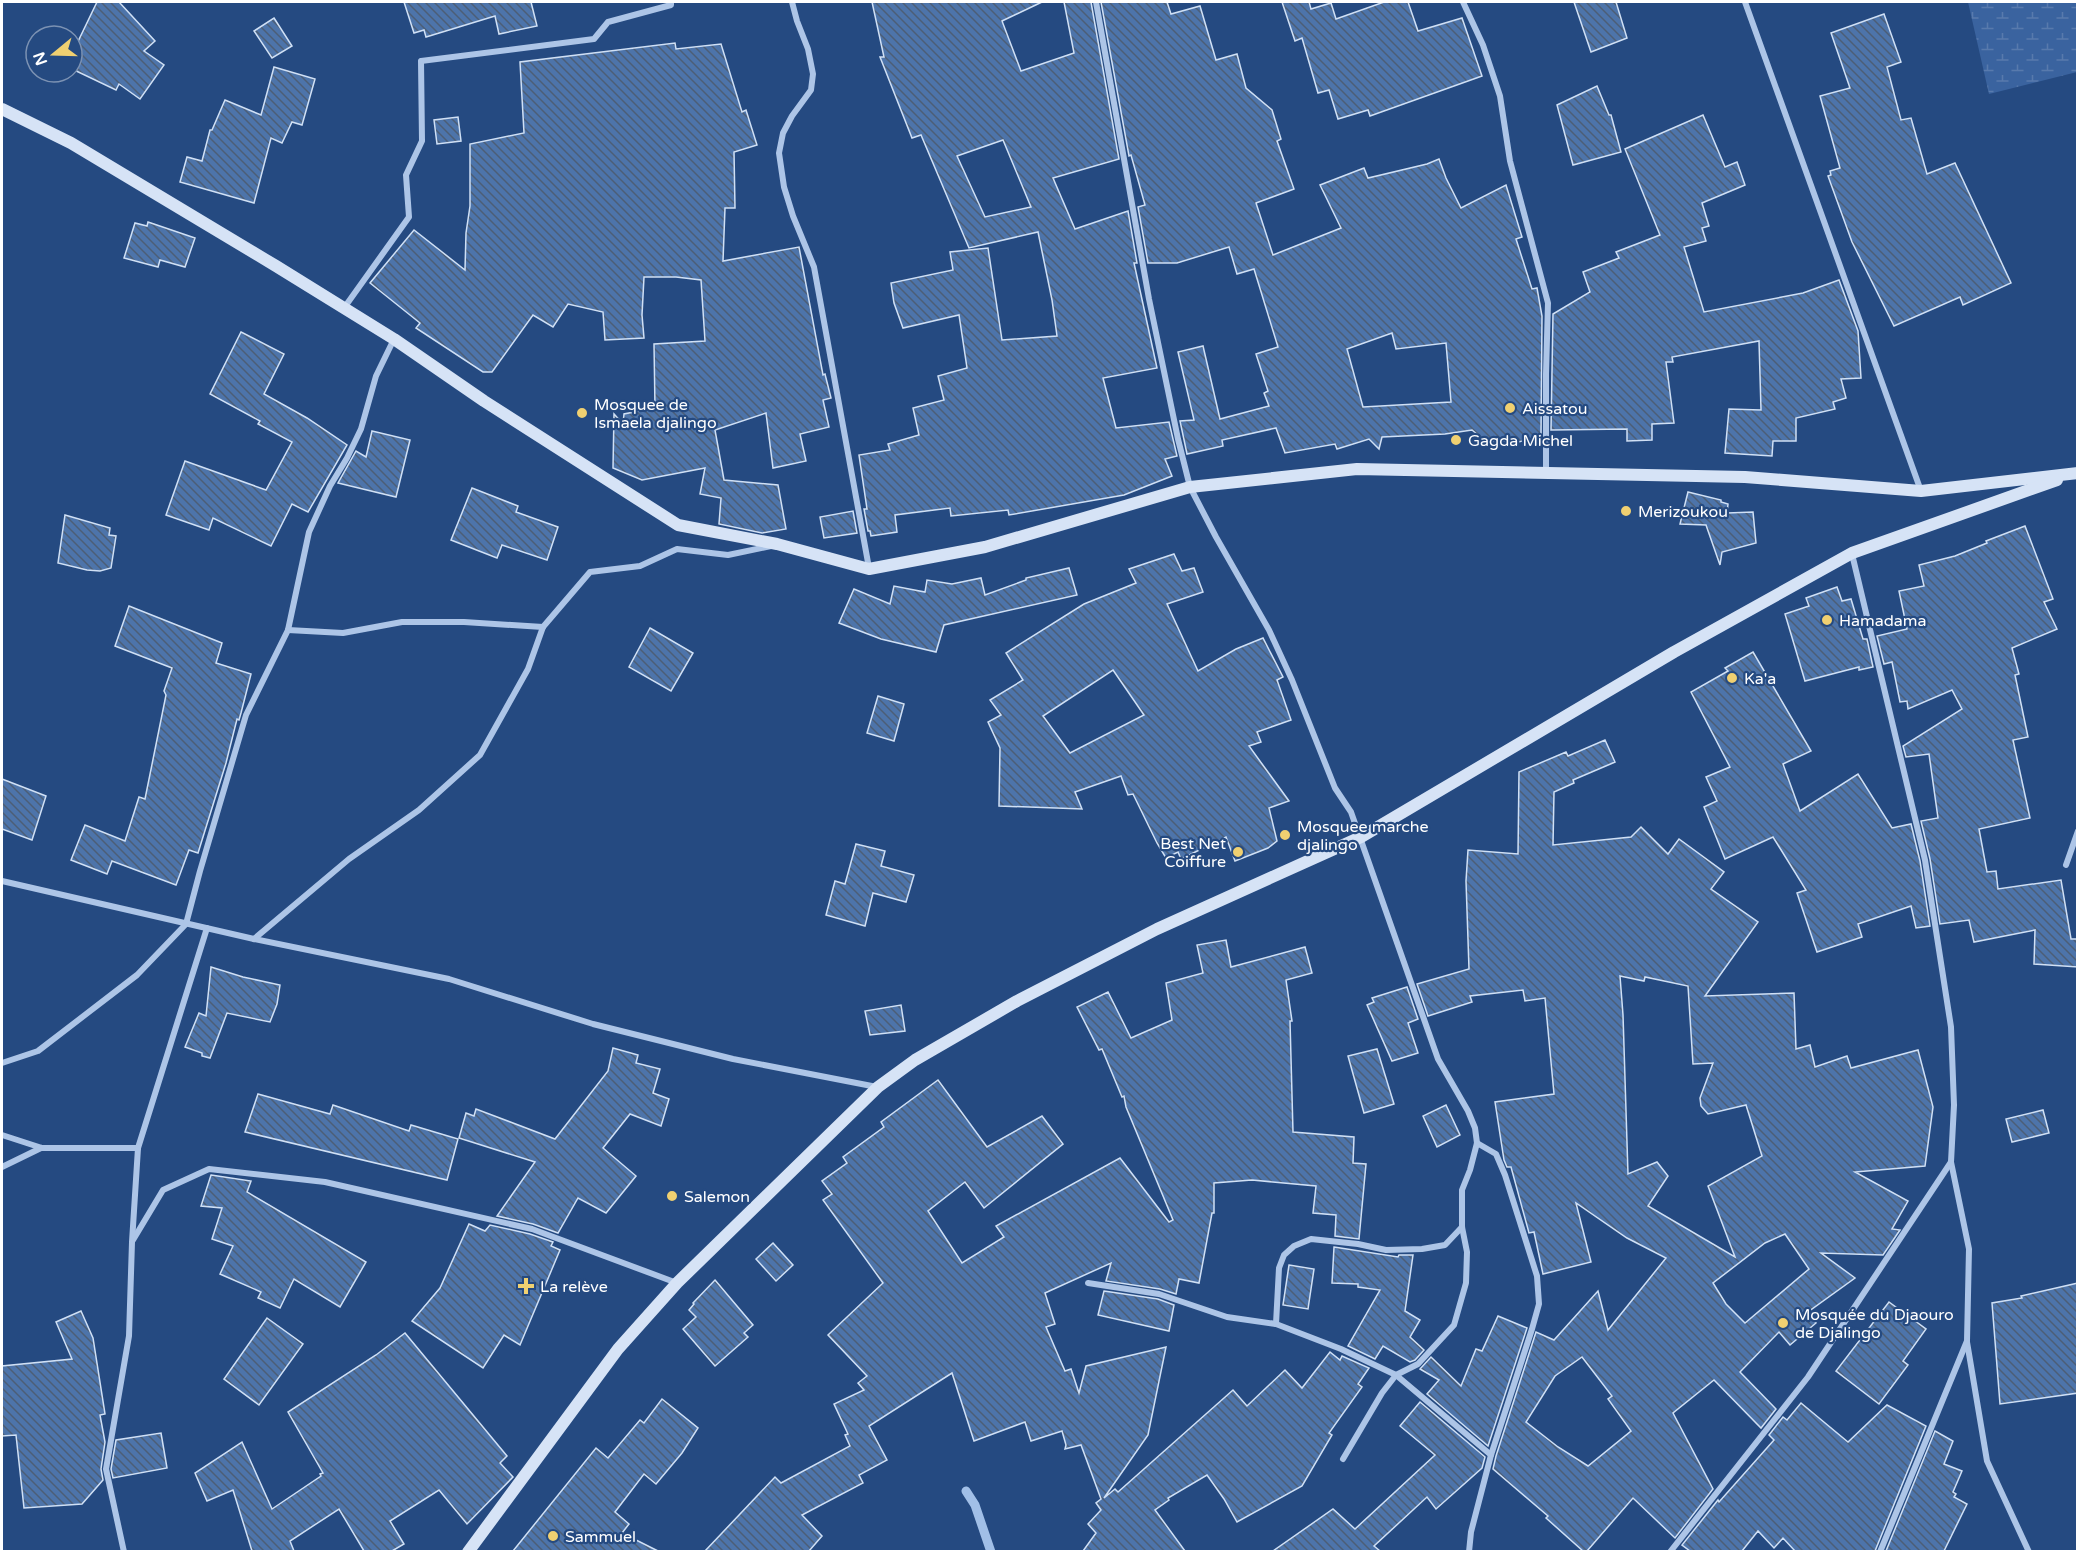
<svg xmlns="http://www.w3.org/2000/svg" width="2079" height="1553" viewBox="0 0 2079 1553" font-family="'Varela Round',sans-serif">
  <style>
    .wetland { fill: url(#wetland-marsh) }
    .lines { fill: none; stroke-linecap: round; stroke-linejoin: round }
    .stream { stroke: #a1bfe7; stroke-width: 9 }
    .building { fill: url(#building-back-hatch); stroke: #d0e0f5; stroke-width: 1.5; fill-rule: evenodd }
    .street { stroke: #adc5e7; stroke-width: 6 }
    .secondary { stroke: #d6e3f6; stroke-width: 12 }
    .poi-dot { fill: #f0d071; stroke: #254a81; stroke-width: 2 }
    .labels { text-anchor: middle; stroke-width: 4.5; stroke-linejoin: round; paint-order: stroke }
    .poi-label { font-size: 16px; fill: #fff; stroke: #254a81; text-anchor: start }
  </style>
  <defs>
    <pattern id="wetland-marsh" width="20" height="14" patternUnits="userSpaceOnUse" patternTransform="scale(1.5)"><rect width="20" height="14" fill="#3a639f"/><path d="M1 5h8M5 5V1M11 12h8M15 12V8" fill="none" stroke="#587aad"/></pattern>
    <pattern id="building-back-hatch" width="6" height="6" patternUnits="userSpaceOnUse" patternTransform="scale(1.5)"><rect width="6" height="6" fill="#4d74aa"/><path d="M-1 5l2 2M0 0l6 6M5-1l2 2" fill="none" stroke="#4c5e76"/></pattern>
  </defs>
  <rect width="100%" height="100%" fill="#254a81"/>
  <path class="wetland" d="M1968 2H2077V72L1989 94Z"/>
  <g class="lines">
    <path class="stream" d="M966 1491 975 1505 991 1552"/>
  </g>
  <g class="building">
    <path d="M97 2H119L155 41 144 51 164 65 140 99 119 84 116 90 72 69V54Z"/>
    <path d="M404 2H531L537 26 499 34 495 16 426 37 424 30 414 33Z"/>
    <path d="M872 2H1042L1002 21 1021 71 1074 53 1064 2H1091L1119 159 1053 178 1075 229 1128 211 1137 263H1134L1157 368 1103 378 1116 428 1169 422 1177 456 1165 459 1172 476 1124 495 1009 515 1008 510 951 516 950 508 895 515 897 532 871 536 870 531H868L864 509H867L859 455 890 450 888 444 919 435 913 408 944 400 938 376 967 368 959 315 903 328 894 303 891 283 953 270 950 252 988 248 1002 340 1057 336 1052 300 1038 232 969 248 921 135 912 138 880 57H884ZM1003 140 1031 207 985 217 957 156Z"/>
    <path d="M1101 2H1167L1171 14 1200 6 1216 60 1237 54 1246 88 1272 110 1281 139 1277 141 1294 189 1256 203 1273 255 1341 228 1320 185 1364 168 1368 178 1427 164 1439 159 1446 178 1461 208 1506 185 1522 237 1516 239 1532 289 1537 288 1542 316 1541 437 1509 444 1505 441 1486 442 1472 430 1445 434 1382 437 1379 449 1369 439 1337 449 1335 444 1285 453 1276 428 1222 440 1223 446 1187 454 1180 421 1194 420 1178 352 1203 346 1220 419 1269 406 1264 393 1268 391 1256 354 1278 347 1254 269 1237 274 1229 247 1177 263H1148L1138 207 1145 205 1131 155 1129 156ZM1392 333 1396 349 1446 343 1451 402 1363 407 1347 349Z"/>
    <path d="M1282 2H1309L1311 9 1331 3 1336 19 1384 2H1408L1418 31 1462 18 1482 76 1370 116 1368 110 1338 119 1329 90 1318 93 1302 38 1295 41Z"/>
    <path d="M1574 2H1616L1627 38 1591 52Z"/>
    <path d="M1884 14 1901 62 1887 67 1901 120 1911 118 1927 174 1955 163 2011 283 1963 305 1960 297 1894 326 1852 242 1828 176 1831 175 1830 171 1840 168 1820 96 1850 88 1831 33Z"/>
    <path d="M274 18 292 46 272 58 254 31Z"/>
    <path d="M675 43 676 49 721 44 742 112 746 110 757 145 734 152 735 208H725L723 261 799 247 823 375 825 374 831 398 823 400 829 427 800 434 806 461 773 468 766 413 715 430 724 480 778 485 786 529 762 533 719 524 721 498 700 494 705 468 642 480 613 468 614 414 623 424 624 414 655 408 654 344 705 341 701 280 676 277H644L642 315 644 338 605 340 603 312 568 304 553 327 533 315 492 372H483L416 328 420 323 370 283 414 230 465 270 466 233 470 206V144L524 133 520 62Z"/>
    <path d="M274 67 315 79 302 125 292 122 282 143 271 138 254 203 180 182 187 157 202 161 210 130H212L225 100 261 115Z"/>
    <path d="M1597 86 1609 115H1611L1621 152 1573 165 1557 105Z"/>
    <path d="M1703 115 1725 167 1737 162 1745 185 1702 203 1709 226 1702 228 1706 241 1684 247 1704 312 1803 293 1839 280 1858 331 1861 378 1841 379 1846 398 1833 402 1835 409 1796 418V441H1773L1772 456 1725 453 1729 409 1761 410 1759 341 1672 357 1673 362H1666L1674 423 1652 424V440L1627 441V429L1551 430 1553 314 1590 292 1583 272 1619 258 1616 252 1660 235 1625 149Z"/>
    <path d="M458 117 461 141 437 144 434 120Z"/>
    <path d="M148 222 195 238 185 267 160 260 158 267 124 258 135 223 147 226Z"/>
    <path d="M241 332 284 354 264 394 307 418 347 445 308 512 292 504 271 546 213 518 209 530 166 515 185 461 266 490 292 442 258 424 260 421 210 394Z"/>
    <path d="M372 431 410 440 396 497 338 483 356 451 366 457Z"/>
    <path d="M472 488 518 506 516 512 558 527 547 560 502 545 497 558 451 540Z"/>
    <path d="M1688 492 1721 500V502L1728 504 1727 513 1753 512 1756 543 1722 552 1720 565 1706 525 1680 524Z"/>
    <path d="M853 511 857 533 824 538 820 517Z"/>
    <path d="M65 515 110 528 109 535 116 536 111 568 100 571 87 570 58 563Z"/>
    <path d="M2025 526 2053 599 2044 602 2057 629 2012 648 2019 674 2015 675 2028 737 2013 740 2030 818 1979 829 1987 872 1996 871 1998 889 2061 880 2071 939H2078V967L2034 964 2035 930 1974 942 1969 920 1940 924 1930 859 1921 821 1938 818 1929 754 1906 757 1903 746 1962 709 1952 690 1908 709 1907 701 1900 702 1892 662 1884 664 1877 636 1907 629 1899 591 1924 586 1919 565 1955 556 1987 543 1986 541Z"/>
    <path d="M1174 554 1182 571 1194 568 1203 592 1167 604 1198 671 1236 649 1263 638 1283 677 1277 680 1291 720 1257 732 1261 742 1249 746 1289 801 1269 808 1277 841 1268 848 1235 861 1226 837 1181 859 1178 852 1166 858 1157 843 1133 794 1128 795 1121 776 1075 792 1082 809 999 806 1000 748 988 722 1001 715 990 700 1023 680 1006 653 1084 604 1136 583 1129 569ZM1113 670 1144 715 1070 753 1043 716Z"/>
    <path d="M1069 568 1077 595 944 625 936 652 881 639 839 623 854 589 890 604 894 586 925 592 927 580 952 584 981 578 985 595 1026 580V578Z"/>
    <path d="M1837 587 1842 601 1851 599 1863 639H1867L1873 667 1859 670V667L1805 681 1785 614 1809 606 1806 598Z"/>
    <path d="M129 606 222 643 216 663 251 674 241 713 239 720 237 719 226 763 198 853 189 850 176 885 112 861 107 874 71 860 85 825 125 841 139 797 145 799 166 695 164 691 172 668 115 646Z"/>
    <path d="M650 628 693 653 671 691 629 667Z"/>
    <path d="M1753 652 1811 751 1783 764 1800 811 1858 774 1892 828 1911 824 1920 861 1930 926 1916 928 1911 906 1858 924 1862 937 1817 952 1797 893 1806 890 1773 837 1725 859 1704 807 1717 801 1706 777 1730 767 1691 692 1728 671 1725 668Z"/>
    <path d="M878 696 904 704 894 741 867 733Z"/>
    <path d="M1605 740 1615 762 1573 780 1574 783 1554 792 1553 845 1631 837 1641 827 1668 854 1679 839 1724 872 1711 889 1758 922 1705 996 1794 993 1796 1049 1810 1045 1815 1067 1847 1056 1851 1068 1918 1050 1933 1107 1925 1166 1855 1172 1908 1201 1892 1229 1900 1230 1883 1255 1821 1253 1855 1278 1808 1312 1816 1323 1790 1345 1779 1332 1740 1372 1776 1409 1761 1428 1714 1380 1673 1413 1713 1489 1675 1538 1633 1498 1587 1551H1583L1546 1518 1548 1516 1493 1469 1496 1456 1536 1332 1554 1340 1598 1291 1608 1330 1666 1258 1627 1238 1576 1203 1591 1262 1543 1274 1534 1232 1529 1233 1511 1167H1507L1504 1160 1495 1102 1554 1094 1545 998 1525 1001 1523 990 1470 996 1472 1002 1428 1016 1417 984 1469 969 1466 881 1468 850 1518 854 1519 772 1566 752 1568 756ZM1620 976 1644 981 1645 977 1688 986 1693 1064 1713 1063 1700 1098 1701 1106 1708 1114 1746 1105 1762 1156 1708 1186 1735 1257 1648 1206 1668 1176 1657 1162 1628 1174 1623 1015ZM1785 1234 1809 1269 1745 1323 1726 1304 1713 1283 1765 1243ZM1582 1357 1612 1396 1608 1399 1631 1431 1588 1466 1558 1447 1526 1422 1555 1376Z"/>
    <path d="M2 779 46 796 32 840 2 829Z"/>
    <path d="M856 844 885 851 881 866 914 875 906 902 873 893 865 926 826 915 835 881 845 884Z"/>
    <path d="M1226 940 1231 967 1305 947 1312 973 1286 980 1292 1021H1290L1293 1132 1354 1137 1353 1163 1366 1164 1359 1239 1335 1236 1336 1215 1313 1213 1316 1186 1252 1180 1214 1183V1213H1212L1199 1283 1179 1279 1176 1294 1160 1289 1106 1281 1111 1263 1045 1293 1055 1324 1046 1327 1065 1371 1071 1369 1079 1393 1086 1366 1166 1347 1148 1435 1104 1498 1115 1489 1118 1492 1233 1390 1247 1406 1285 1370 1302 1388 1330 1352 1340 1360 1342 1356 1369 1368 1358 1384 1362 1387 1329 1433 1332 1435 1302 1486 1237 1522 1224 1499 1207 1475 1168 1498 1169 1500 1155 1510 1185 1551H1083L1096 1533 1088 1524 1101 1510 1096 1503 1101 1499 1081 1445 1065 1449 1066 1445 1062 1431 1031 1441 1025 1422 974 1441 952 1373 869 1426 887 1460 859 1475 863 1483 802 1515 822 1536 809 1551H705L775 1477 781 1483 850 1446 845 1435 848 1434 834 1404 864 1390 858 1383 867 1376 828 1335 883 1283 823 1200 832 1194 822 1181 847 1163 843 1157 884 1127 881 1122 938 1080 987 1147 1042 1116 1063 1144 984 1208 965 1182 928 1211 962 1263 1004 1237 996 1226 1120 1158 1169 1222 1173 1220 1126 1107 1124 1096 1122 1097 1102 1049 1099 1050 1077 1007 1108 992 1131 1038 1172 1020 1166 983 1203 973 1197 945Z"/>
    <path d="M211 967 243 977 280 985 277 1004 270 1022 227 1013 210 1058 202 1056V1053L185 1047 199 1013 206 1016Z"/>
    <path d="M1407 987 1418 1019 1408 1023 1418 1053 1392 1061 1367 1005 1374 1002 1372 998Z"/>
    <path d="M901 1005 905 1031 870 1035 865 1011Z"/>
    <path d="M613 1048 638 1055 636 1063 660 1069 653 1093 669 1099 661 1126 630 1114 603 1148 636 1176 606 1213 578 1198 558 1233 533 1224 497 1216 535 1162 459 1138 466 1113 474 1116 476 1109 555 1139 608 1071Z"/>
    <path d="M1377 1049 1394 1104 1364 1113 1348 1056Z"/>
    <path d="M258 1094 330 1114 333 1105 409 1131 411 1125 458 1139 447 1180 245 1132Z"/>
    <path d="M1446 1105 1460 1135 1437 1147 1423 1116Z"/>
    <path d="M2043 1110 2049 1133 2012 1142 2006 1119Z"/>
    <path d="M211 1175 251 1181 247 1192 366 1262 340 1307 294 1279 280 1308 258 1298 261 1292 220 1274 233 1246 212 1239 222 1208 201 1206Z"/>
    <path d="M469 1224 485 1231 490 1225 530 1234 553 1242 551 1246 560 1250 520 1345 504 1335 483 1368 412 1321 440 1288Z"/>
    <path d="M773 1243 793 1265 776 1281 756 1259Z"/>
    <path d="M1334 1247 1398 1257 1399 1255H1413L1405 1311 1420 1320 1410 1337 1424 1350 1415 1360 1410 1362 1383 1346 1375 1359 1348 1346 1380 1290 1358 1287V1284L1332 1283Z"/>
    <path d="M1289 1265 1314 1269 1308 1309 1283 1305Z"/>
    <path d="M715 1280 753 1325 744 1333 748 1337 715 1366 683 1329 696 1317 689 1310 694 1304 693 1303Z"/>
    <path d="M2078 1283V1393L2000 1404 1992 1303 2022 1298 2021 1296Z"/>
    <path d="M1104 1291 1158 1299 1174 1305 1169 1331 1098 1315Z"/>
    <path d="M1889 1302 1926 1329 1903 1361 1908 1365 1879 1404 1836 1371Z"/>
    <path d="M81 1311 93 1338 105 1414 100 1415 105 1442 101 1469 103 1480 82 1504 24 1508 16 1435 2 1436V1366L72 1359 56 1322Z"/>
    <path d="M1498 1316 1527 1328 1488 1446 1427 1394 1439 1380 1420 1369 1431 1357 1461 1386 1476 1349 1482 1351Z"/>
    <path d="M267 1318 303 1344 259 1405 224 1379Z"/>
    <path d="M405 1333 507 1456 500 1463 513 1477 467 1524 439 1490 390 1521 404 1544 392 1551H364L339 1509 290 1541 294 1551H252L233 1490 207 1501 195 1473 242 1442 272 1509 321 1476 320 1474 323 1473 288 1412 376 1355Z"/>
    <path d="M662 1399 698 1428 682 1453 656 1484 644 1474 615 1512 629 1524 622 1533 658 1551H513L596 1448 608 1458 640 1420 644 1423Z"/>
    <path d="M1420 1402 1485 1457 1482 1468 1436 1509 1427 1497 1374 1546 1380 1551H1273L1333 1509 1355 1529 1435 1455 1400 1426Z"/>
    <path d="M1801 1403 1848 1442 1887 1405 1926 1426 1875 1551H1795L1783 1538 1774 1548 1758 1531 1742 1551H1690L1682 1545 1718 1500 1719 1502 1774 1440 1769 1435 1783 1417 1787 1420Z"/>
    <path d="M1935 1431 1953 1441 1944 1464 1962 1471 1953 1492 1956 1494 1954 1497 1967 1504 1944 1551H1886Z"/>
    <path d="M161 1433 167 1468 113 1478 111 1469 116 1440Z"/>
  </g>
  <g class="lines">
    <g class="street">
      <path d="M792 2 797 21 808 49 813 74 811 90 792 116 783 133 779 153 784 187 793 216 814 267 869 568"/>
      <path d="M1096 2 1149 299 1178 439 1190 487 1216 537 1269 630 1292 680 1335 788 1351 812 1438 1059 1468 1111 1475 1128 1477 1143 1470 1170 1462 1190V1227L1467 1252 1466 1283 1454 1325 1418 1364 1396 1375 1382 1393 1343 1459"/>
      <path d="M1463 2 1483 45 1500 96 1510 161 1548 303 1546 374V473"/>
      <path d="M1745 2 1921 491"/>
      <path d="M344 308 409 217 406 175 422 141 421 61 594 39 608 22 671 5V2"/>
      <path d="M288 630 343 633 402 622H464L543 627"/>
      <path d="M2066 865 2078 831"/>
      <path d="M2 881 254 939 449 979 593 1024 733 1059 877 1087"/>
      <path d="M254 939 349 859 419 810 480 755 528 669 543 627 590 572 640 566 677 549 728 555 771 546"/>
      <path d="M2 1063 38 1051 137 975 186 924 200 871 246 715 288 630 309 532 330 486 347 458 361 429 376 376 394 339"/>
      <path d="M2 1135 42 1148H138"/>
      <path d="M2 1167 41 1148"/>
      <path d="M133 1240 163 1190 209 1169 325 1182 532 1229 677 1283"/>
      <path d="M1088 1283 1159 1294 1227 1317 1276 1324 1279 1268 1284 1255 1294 1246 1311 1239 1358 1244 1386 1250 1422 1249 1445 1245 1462 1227"/>
      <path d="M1276 1324 1341 1349 1396 1375 1491 1455"/>
      <path d="M1967 1342 1987 1461 2029 1552"/>
      <path d="M124 1552 106 1469 129 1336 132 1242 138 1148 207 928"/>
      <path d="M1469 1552 1471 1532 1491 1455 1532 1329 1539 1304 1537 1276 1505 1175 1496 1154 1477 1143"/>
      <path d="M1670 1552 1808 1377 1951 1162 1954 1105 1951 1027 1925 860 1852 554"/>
      <path d="M1880 1552 1967 1341 1969 1249 1951 1162"/>
    </g>
    <g class="secondary">
      <path d="M2 109 71 143 276 266 394 339 484 401 678 525 777 544 869 569 985 547 1190 487 1357 469 1745 477 1921 491 2078 473"/>
      <path d="M468 1552 618 1349 677 1283 878 1087 915 1060 1017 1001 1157 929 1361 837 1674 652 1852 553 2057 480"/>
    </g>
  </g>
  <g class="poi-dot">
    <circle cx="1510" cy="408" r="6"/>
    <circle cx="582" cy="413" r="6"/>
    <circle cx="1456" cy="440" r="6"/>
    <circle cx="1626" cy="511" r="6"/>
    <circle cx="1827" cy="620" r="6"/>
    <circle cx="1732" cy="678" r="6"/>
    <circle cx="1285" cy="835" r="6"/>
    <circle cx="1238" cy="852" r="6"/>
    <circle cx="672" cy="1196" r="6"/>
    <path d="M523 1277h6v6h6v6h-6v6h-6v-6h-6v-6h6z"/>
    <circle cx="1783" cy="1323" r="6"/>
    <circle cx="553" cy="1536" r="6"/>
  </g>
  <g class="labels">
    <g class="poi-label">
      <text x="594" y="410">Mosquee de<tspan x="594" dy="18">Ismaela djalingo</tspan></text>
      <text x="1522" y="414">Aissatou</text>
      <text x="1468" y="446">Gagda Michel</text>
      <text x="1638" y="517">Merizoukou</text>
      <text x="1839" y="626">Hamadama</text>
      <text x="1744" y="684">Ka'a</text>
      <text x="1297" y="832">Mosquee marche<tspan x="1297" dy="18">djalingo</tspan></text>
      <text x="1226" y="849" text-anchor="end">Best Net<tspan x="1226" dy="18">Coiffure</tspan></text>
      <text x="684" y="1202">Salemon</text>
      <text x="540" y="1292">La relève</text>
      <text x="1795" y="1320">Mosquée du Djaouro<tspan x="1795" dy="18">de Djalingo</tspan></text>
      <text x="565" y="1542">Sammuel</text>
    </g>
  </g>
  <rect width="2079" height="1553" fill="none" stroke="#ffffff" stroke-width="6"/>
  <g transform="translate(54 54) rotate(251)"><circle r="28" fill="#254a81" stroke="#7c92b3" stroke-width="1.5"/>
  <path d="M0-4.5L10 22L0 15L-10 22Z" fill="#f0d071"/>
  <text y="-9" font-size="16" font-weight="bold" text-anchor="middle" fill="#ffffff">N</text>
  </g>
</svg>
